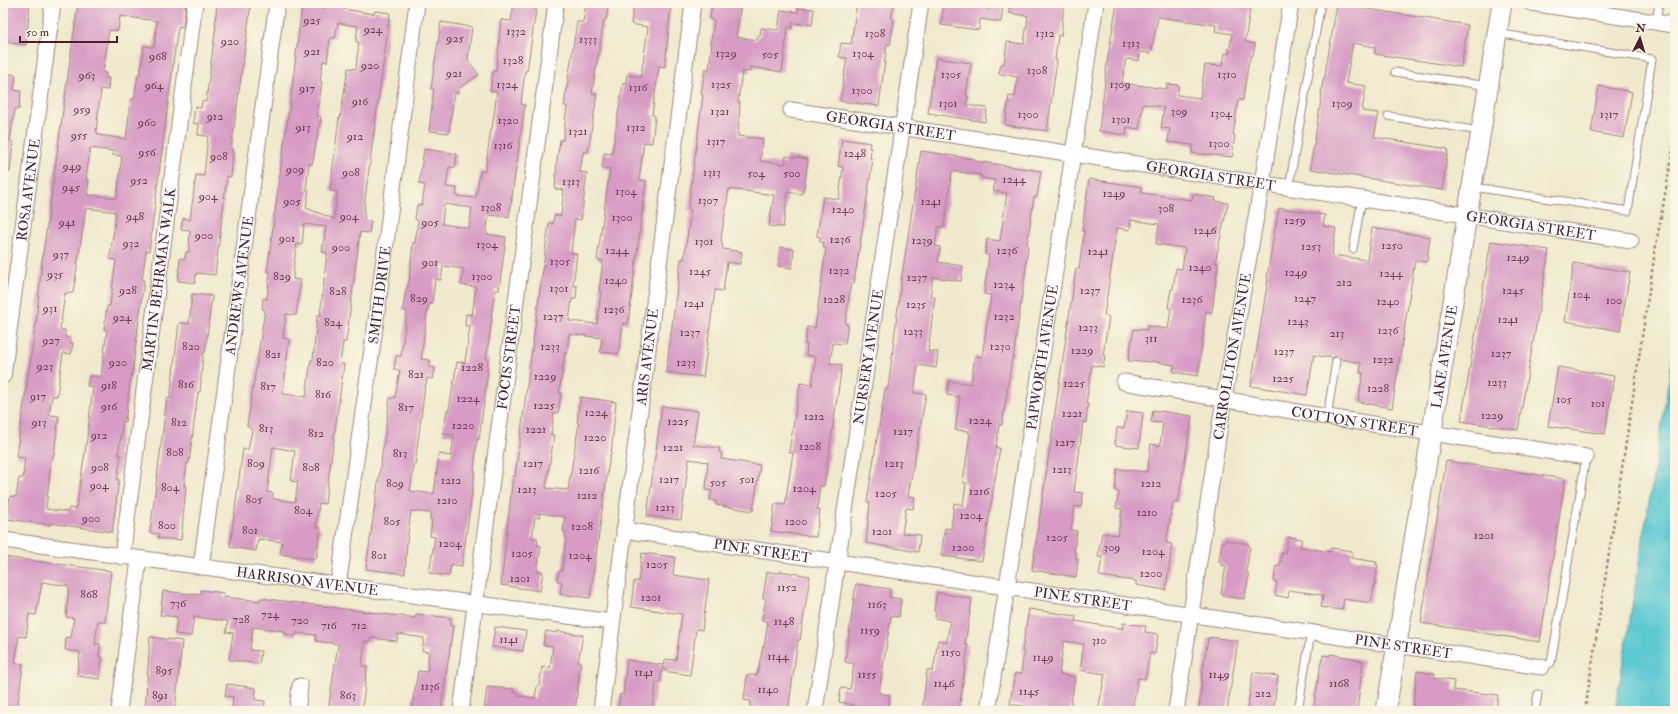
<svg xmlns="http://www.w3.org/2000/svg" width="1678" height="714" viewBox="0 0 1678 714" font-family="'IM FELL Double Pica',serif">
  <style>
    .water { fill: #5bc8d2; stroke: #52747e }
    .building { fill: #d79bc5; fill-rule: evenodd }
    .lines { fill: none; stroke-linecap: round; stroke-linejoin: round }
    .service-casing { stroke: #9d847c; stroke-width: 9 }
    .minor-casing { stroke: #9d847c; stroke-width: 17 }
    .tertiary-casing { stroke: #9d847c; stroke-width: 21 }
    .path { stroke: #9d847c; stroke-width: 2.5; stroke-dasharray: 3 3; stroke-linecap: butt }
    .service { stroke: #fff; stroke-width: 7 }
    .minor { stroke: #fff; stroke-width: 15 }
    .tertiary { stroke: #fff; stroke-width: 19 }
    .labels { text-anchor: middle; stroke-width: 3; stroke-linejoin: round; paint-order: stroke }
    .number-label { font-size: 12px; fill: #6d3e52 }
    .street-label { font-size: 14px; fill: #4a1f2b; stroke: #fcf5e5 }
  </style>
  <rect width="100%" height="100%" fill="#fcf5e5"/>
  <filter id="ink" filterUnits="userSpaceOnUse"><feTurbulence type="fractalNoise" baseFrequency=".025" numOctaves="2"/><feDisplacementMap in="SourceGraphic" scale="8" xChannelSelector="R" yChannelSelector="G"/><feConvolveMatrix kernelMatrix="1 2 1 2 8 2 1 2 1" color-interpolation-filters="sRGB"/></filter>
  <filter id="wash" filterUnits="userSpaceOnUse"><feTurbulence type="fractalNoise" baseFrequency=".012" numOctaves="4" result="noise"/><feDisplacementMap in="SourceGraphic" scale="16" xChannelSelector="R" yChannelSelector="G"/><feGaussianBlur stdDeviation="0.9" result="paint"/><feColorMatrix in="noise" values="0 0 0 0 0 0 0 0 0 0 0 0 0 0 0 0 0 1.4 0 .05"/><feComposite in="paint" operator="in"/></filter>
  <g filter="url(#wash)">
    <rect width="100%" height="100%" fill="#f0e9cd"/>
    <path class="water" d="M1675 343V711H1615Z"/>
    <g id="blocks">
      <g class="building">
        <path d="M3 3H30L26 45 3 42Z"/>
        <path d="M78 3H103L134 7 135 3H186L183 27 179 26 177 33 149 251H146L142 280H144L132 375H131L125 422 123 421 118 455H121L117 480H119L112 532 50 523V525L7 519 10 496 16 497 19 478H23L25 458 16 457 36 323 42 261ZM120 16 157 21 154 47 144 46 140 75H138L134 100 131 99 126 139 98 135V132H96L101 89 108 90 109 78H106V73H103L109 30 118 31ZM90 148 113 151 112 155 122 156 117 198 87 195 89 180H86ZM86 208 116 212 110 259 116 260 110 306H107L104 330H107L101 377 89 376 87 386 93 387 86 446 76 509 69 508 68 512 46 509 51 462 54 454 59 416 49 415 52 396H57L63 353 71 354 73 343H70V338L65 337V330L60 329 65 293H73Z"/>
        <path d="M217 3H251L231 150 233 151 231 177 227 176 215 275 196 273 195 283 178 281 180 258 185 259 186 252H189L190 230 181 229 183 218 190 220 196 175 204 176 208 136 198 135 199 124 193 123 195 107 201 108 202 101 206 102 216 24H215Z"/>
        <path d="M514 3H537L527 71H525L521 104 525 105 509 217 489 215 486 234 506 237 499 290H495L491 317 492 318 486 359H488L487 371H488L479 439H477L474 470H475L462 566 451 564 449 576 429 573 435 537 430 536 432 520H430L431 513 411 511 407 541 405 574 366 569 390 398H395L400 370 394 369 396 356H401L407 311 403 310 406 289H407L409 282 413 242 415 243 418 220 415 219 417 205H422L425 185 419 184 424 149 457 154 455 168 449 167 446 187 457 188 456 196 476 198 480 171 485 172 491 129H492L497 92 490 91 493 71H496L500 38H499L501 20 511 21ZM444 204 472 208 469 228 442 224ZM443 266 464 269 461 285 476 287 472 315 466 314 465 326H470L465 363 457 362 449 410H447L443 434 454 435 451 456 439 454 434 494 410 491 414 465H415L425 385H426L427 378 433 379 435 368 429 367 430 360 421 359 427 313 429 304H432L435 279 441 280Z"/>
        <path d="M586 3H609L606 20H604L592 93 597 94 588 152H583L580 172 587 173 581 220 575 219 571 253 577 254 573 285 577 286 576 299H572L569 321 597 324 601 291H599L603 261 597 260 610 169 602 168 604 153 612 154 623 83H626L627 75 641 77 648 27 631 24 634 3H671L665 67 659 66 652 115 655 116 652 143 644 142 639 180 646 181 628 324 623 323 619 354 600 352 602 338 569 334 567 353 565 352 559 393H561L558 413H554L551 435H554L546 488 568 490 579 423H577L580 397 616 402 611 455 610 454 590 598 560 594 562 582 557 581 559 571H562L566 537H565V531H563L565 517 540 513 539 518 535 517 532 538 538 539 537 545 541 546 537 571 543 572 540 591 501 585 513 476H515L549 223 553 224 554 215 561 216 564 190 555 189 557 160 560 140H563L567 106H564L577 22H583Z"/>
        <path d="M712 3H741L736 37 757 40 758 36H760L761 28 778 30 781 10 798 12V8L814 9 812 25 793 23 792 28 788 27 782 72 750 67V72L742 71 738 102H740L738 136 763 139 760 161 785 164 786 156 808 159 804 189H803L802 194 788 192 783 227 769 226 774 195 729 189 721 238 723 249 742 252 740 264 727 262 723 291 715 290 703 377 666 372 681 259H684L691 210H688L703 95 701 94 705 69H709L712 44H711L714 20H710Z"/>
        <path d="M857 3H894L891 19H894L890 45 887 44 879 106 840 101 847 58 839 57 841 43 851 44Z"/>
        <path d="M944 3 990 9V5L1003 7 1001 22 980 19 979 30 941 25Z"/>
        <path d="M1010 3H1064L1061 36 1058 35 1055 60H1057L1047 131 1005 125 1009 96 1015 97 1018 77 999 74 1001 64H1004L1007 42 1024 44 1028 16 1009 13Z"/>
        <path d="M1117 3H1251L1245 42 1255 44 1253 55H1251L1248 65 1243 100H1238L1233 135H1235L1232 157 1192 153 1193 145 1168 142 1170 129 1161 128 1164 107 1143 104 1139 129 1127 127 1126 135 1099 131 1108 56ZM1158 17 1216 25 1215 31 1232 34 1229 54 1225 53 1223 66 1205 65 1200 98 1177 95 1179 85 1167 84 1166 89 1122 83 1126 59 1139 61 1140 52 1151 53Z"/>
        <path d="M325 4 344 7V9L374 14 375 11 390 13 365 199 364 221H371L369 233 360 232 346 342H343L340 364H344L325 504 319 503 316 527 321 528 316 559 280 554 282 542 258 539 256 551 230 547 243 449 248 450 252 430 247 426 265 310 262 309 263 298 267 299 270 272H267L285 136 290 105 302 5 325 8ZM338 23 358 26 356 42H359L356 69 348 68 340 119 339 118 330 191 337 192 334 219 306 208 309 190H306L309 164H312L313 160 321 117 317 116 322 82H320L323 61 327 62 330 38H335ZM304 224 326 227 322 252 327 253 320 316 317 315 316 328 313 360H311L306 397 283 394 289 339 283 338 286 314 296 315 301 280 293 279 294 264 297 244 302 245ZM273 447 295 451 291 481 298 482 295 502 273 499V493L267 492Z"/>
        <path d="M1337 4 1468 25 1461 67 1375 54V47L1353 43 1346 83 1366 86 1362 111 1379 113 1374 137 1448 149 1442 190 1310 169 1322 94H1321L1323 79 1324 80Z"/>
        <path d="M441 22 472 27 468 60 479 75 458 89V93H454L449 133 429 131 434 89H431Z"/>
        <path d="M936 58 971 63 966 95H968L967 105 987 108 985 122 928 113Z"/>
        <path d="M3 73 16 75 14 90 21 91 19 109H15L10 141 13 142 10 172 3 171Z"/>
        <path d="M1599 86 1632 92 1624 138 1591 132Z"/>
        <path d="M842 139 870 143 869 148H871L870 159H873L854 283H851L845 324 848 325 845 344 833 343 830 363 842 365 824 486H820L817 510H820L816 537 771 531 775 504 785 505 793 453 789 452 800 383 812 385 816 357 806 355 807 344H805L807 327 815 328 826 248H823L824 242H820V237L817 236 823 197 839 199 843 167 838 166Z"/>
        <path d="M921 151 974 159V161L1041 171 1037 197H1034L1027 245H1028L1025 274 1013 359 1012 358 1002 425H999L996 448H1000L982 561 941 556 945 528 951 529 954 503 963 505 966 483 963 482 970 434H969V431L955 430 960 397 947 395 949 381 971 384 975 356 982 357 991 295 984 294 989 255H985L987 239 1000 241 1007 193 993 191 995 180 981 178V175L952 171 944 227H938L935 246 940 247 938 262 963 266 961 281 933 277 930 297H935L928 351 938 352 936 368 918 365 914 393 926 394 908 496 915 497 913 509 906 508 902 533 920 535 918 552 866 543 870 503 867 502 885 389H888L901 282Z"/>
        <path d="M1089 179 1142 187 1141 193 1192 200 1193 194 1216 198 1215 201 1228 203 1215 263H1218L1212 312 1206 311 1198 376 1173 372 1174 365 1151 361V362L1141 361V362L1128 361 1134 329 1147 330V326L1168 329 1171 309 1168 308 1171 289H1173L1176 268 1182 269 1185 248 1156 244 1159 224 1131 220 1130 230 1117 228 1104 316 1109 317 1103 355 1105 356 1103 367 1092 365 1086 404H1088L1086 423 1083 422 1078 462 1074 492 1083 493 1081 507 1075 506 1071 530 1077 531 1074 552 1076 553V558L1078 559 1076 577 1032 570 1076 269H1079L1084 231H1082Z"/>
        <path d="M1279 208 1325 215 1323 226 1336 228 1332 255 1367 260 1372 228 1430 237 1427 262 1415 260 1392 408 1358 402 1363 373H1360L1361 363 1341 359 1336 356 1332 358 1314 355 1307 395 1251 386 1268 279 1267 278 1274 235Z"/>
        <path d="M1491 241 1549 250 1518 430 1461 421Z"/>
        <path d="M780 247 794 249 792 268 778 266Z"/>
        <path d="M1574 263 1630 272 1620 331 1565 321Z"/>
        <path d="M192 294 212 296 205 353H203L200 392H198L189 463H187L184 486H186L181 540 158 538 159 534 150 533 167 398 170 399 179 323 189 324Z"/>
        <path d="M1558 367 1614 376 1605 434 1548 426Z"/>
        <path d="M662 406 698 411 693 445 720 448 719 452 722 453 721 459 760 465 753 511 716 505V501L710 500 712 491 706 490 708 462 689 459 681 520 647 516Z"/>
        <path d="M1153 410 1192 416 1178 503 1173 502 1166 543 1172 544 1166 590 1136 585V581L1099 576 1102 557H1098L1102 533 1118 535 1122 509 1116 508 1119 492 1115 491 1117 469 1147 472 1151 444 1160 446 1163 423 1151 422Z"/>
        <path d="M1127 411 1143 413 1139 448 1115 445 1117 428H1124Z"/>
        <path d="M1446 461 1565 479 1540 642 1421 623Z"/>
        <path d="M1288 537 1302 539 1300 547 1330 552 1331 548 1352 551 1351 558 1377 562 1376 565H1378L1371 603 1344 599 1342 610 1321 607 1323 595 1289 590 1288 598 1275 595 1277 582H1274L1276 566 1279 567 1282 553 1285 554Z"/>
        <path d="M1225 540 1248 544V545L1250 546 1246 572H1248V575H1249L1244 599 1223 596V594H1221L1226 566 1221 565V562H1219L1222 542H1225Z"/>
        <path d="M642 553 675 557 673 575 709 580 702 630 696 629 690 675 664 671 665 659 676 660 682 614 631 607 634 581 638 582Z"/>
        <path d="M3 557 111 571 105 622 98 621 95 644H100L99 656 102 657 100 679 77 676 80 652 65 650 66 637 71 638 74 618 66 617 69 586 42 582 36 615 29 614 26 637 19 636 15 663 23 664 17 711H3Z"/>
        <path d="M780 571 810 576 800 640H798L788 711H749L751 701 744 700 747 675H757L763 646 764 647 768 621H762L766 599 763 598 767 572 780 573Z"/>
        <path d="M856 584 890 589 889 597 901 599 899 617 891 616 879 693 890 695 888 711H853L854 705 839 702 841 688 850 689 854 664 845 662Z"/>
        <path d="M201 590 224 593 223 597 260 601V598L415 618 416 614 451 618 450 626H453L441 711H411L418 671 427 672 429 652 422 651 424 638 398 634 397 641 371 638 370 642 365 641 362 666H367L362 711H328L338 644 316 641V635L296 633V636L285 634V631L253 627 250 650 261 651 259 664 229 660 233 633 226 632 228 621 194 617 191 636 175 634 177 617 160 615 163 591 201 595Z"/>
        <path d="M937 592 972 599 965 645H968L959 711H922L927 670 933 671 938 640 947 642 950 621 935 618 936 611H934Z"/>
        <path d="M1029 609 1076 616 1075 621 1117 628H1123V623L1146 626 1145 632 1158 634 1155 654 1150 653 1145 679 1138 678 1132 710 1129 709V711H1098L1105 674 1080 670 1084 644 1064 641 1059 674 1075 677 1070 711H1053L1010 704 1015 673 1021 674 1024 652 1022 651Z"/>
        <path d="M495 627 526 631 523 651 492 647Z"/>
        <path d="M546 631 557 633V631L583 635 578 662H581L575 711H484L487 687 514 689 513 692 518 693V696L535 698 537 686H539L542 667 550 668 553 646 543 645Z"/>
        <path d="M150 637 182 641 175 711H145Z"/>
        <path d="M1210 637 1238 641 1227 711H1199L1202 675 1208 638 1210 639Z"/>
        <path d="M1330 654 1357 659V660L1363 661 1357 711H1313L1321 662 1322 663 1323 655 1330 656Z"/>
        <path d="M627 660 663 665 660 683H656L652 711H625V709L618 708 620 694 623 695Z"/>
        <path d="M1417 671 1435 674 1434 678 1454 681 1453 690 1498 695 1496 711H1415V707H1413Z"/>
        <path d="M1253 672 1278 676 1273 711H1247Z"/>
        <path d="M227 684 256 688 255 700 265 701 264 711H232L233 697 225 696Z"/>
      </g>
    </g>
  </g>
  <g filter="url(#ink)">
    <use href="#blocks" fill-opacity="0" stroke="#9d847c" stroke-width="1"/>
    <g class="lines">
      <defs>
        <g id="service">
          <path d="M1656 23 1659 3"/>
          <path d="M1395 72 1488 86"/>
          <path d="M1388 116 1480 131"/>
          <path d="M1289 187 1321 3"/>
          <path d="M1473 187 1628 211 1652 59 1497 33"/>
          <path d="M1353 249 1362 199"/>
          <path d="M1327 417 1336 361"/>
          <path d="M1542 667 1551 663 1586 457"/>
          <path d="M1298 711 1311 632"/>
          <path d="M1535 711 1538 694"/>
        </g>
        <g id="minor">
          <path d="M1531 3 1674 25"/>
          <path id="s1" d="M791 110 1631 241"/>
          <path id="s2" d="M3 376 53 3"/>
          <path id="s3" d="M1124 382 1327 417 1586 457"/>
          <path id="s4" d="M624 530 1542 667"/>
          <path id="s5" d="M3 540 612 622"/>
          <path id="s6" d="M122 557 195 3"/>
          <path id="s7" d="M201 567 277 3"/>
          <path id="s8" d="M338 586 375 328 417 3"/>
          <path d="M119 711 139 559"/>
          <path d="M297 711 300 686"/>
          <path id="s9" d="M461 711 556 3"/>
          <path id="s10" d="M601 711 693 3"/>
          <path id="s11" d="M815 711 921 3"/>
          <path id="s12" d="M988 711 1096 3"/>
          <path id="s13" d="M1176 711 1224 399 1262 183 1291 3"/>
        </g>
        <g id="tertiary">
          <path id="s14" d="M1386 711 1502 3"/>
        </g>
      </defs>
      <use href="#service" class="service-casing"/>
      <use href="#minor" class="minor-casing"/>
      <use href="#tertiary" class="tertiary-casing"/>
      <path class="path" d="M1585 711 1656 245 1675 138"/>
      <use href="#service" class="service"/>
      <use href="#minor" class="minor"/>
      <use href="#tertiary" class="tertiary"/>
    </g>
  </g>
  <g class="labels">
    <g class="number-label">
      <text x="312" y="24">925</text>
      <text x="373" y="33">924</text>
      <text x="516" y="35">1332</text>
      <text x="875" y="37">1308</text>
      <text x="1045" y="37">1312</text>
      <text x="455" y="42">925</text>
      <text x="588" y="43">1333</text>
      <text x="230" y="45">920</text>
      <text x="1131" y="47">1313</text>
      <text x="312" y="55">921</text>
      <text x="726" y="57">1329</text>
      <text x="863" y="57">1304</text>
      <text x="770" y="58">505</text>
      <text x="158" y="60">968</text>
      <text x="513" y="64">1328</text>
      <text x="370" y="69">920</text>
      <text x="1037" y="74">1308</text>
      <text x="454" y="77">921</text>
      <text x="951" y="78">1305</text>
      <text x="1227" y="78">1310</text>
      <text x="87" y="79">963</text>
      <text x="507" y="88">1324</text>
      <text x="721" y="88">1325</text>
      <text x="1120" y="88">1309</text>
      <text x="154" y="89">964</text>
      <text x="638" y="91">1316</text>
      <text x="307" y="92">917</text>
      <text x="862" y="94">1300</text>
      <text x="360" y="105">916</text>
      <text x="948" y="107">1301</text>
      <text x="1342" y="107">1309</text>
      <text x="82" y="113">959</text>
      <text x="720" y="115">1321</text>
      <text x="1179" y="115">309</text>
      <text x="1221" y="117">1304</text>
      <text x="1028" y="118">1300</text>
      <text x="1609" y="118">1317</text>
      <text x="215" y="120">912</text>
      <text x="1121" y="123">1301</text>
      <text x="508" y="124">1320</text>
      <text x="147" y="126">960</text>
      <text x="303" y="131">913</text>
      <text x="636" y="131">1312</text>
      <text x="578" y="135">1321</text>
      <text x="79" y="139">955</text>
      <text x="355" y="140">912</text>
      <text x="716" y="145">1317</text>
      <text x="1219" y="147">1300</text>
      <text x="503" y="149">1316</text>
      <text x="147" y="156">956</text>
      <text x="855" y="157">1248</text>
      <text x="219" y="160">908</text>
      <text x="72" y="170">949</text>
      <text x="295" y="173">909</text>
      <text x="351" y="176">908</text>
      <text x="712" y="176">1313</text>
      <text x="756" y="177">504</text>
      <text x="792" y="177">500</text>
      <text x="1014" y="183">1244</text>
      <text x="139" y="184">952</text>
      <text x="571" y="185">1313</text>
      <text x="71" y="191">945</text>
      <text x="626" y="195">1304</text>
      <text x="1114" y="197">1249</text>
      <text x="208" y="200">904</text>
      <text x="708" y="204">1307</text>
      <text x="292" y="205">905</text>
      <text x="931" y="205">1241</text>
      <text x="491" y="211">1308</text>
      <text x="1166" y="212">308</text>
      <text x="843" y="213">1240</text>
      <text x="135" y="220">948</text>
      <text x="349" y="220">904</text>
      <text x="622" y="221">1300</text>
      <text x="1295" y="224">1259</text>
      <text x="67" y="226">941</text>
      <text x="430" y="226">905</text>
      <text x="1205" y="234">1246</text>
      <text x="204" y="239">900</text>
      <text x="287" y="242">901</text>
      <text x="840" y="243">1236</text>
      <text x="922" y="244">1239</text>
      <text x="704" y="245">1301</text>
      <text x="131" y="247">932</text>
      <text x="487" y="248">1304</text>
      <text x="1392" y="249">1250</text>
      <text x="1311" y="250">1253</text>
      <text x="341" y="251">900</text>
      <text x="617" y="254">1244</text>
      <text x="1007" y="254">1236</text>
      <text x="1098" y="255">1241</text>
      <text x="61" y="258">937</text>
      <text x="1518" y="261">1249</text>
      <text x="560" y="265">1305</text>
      <text x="430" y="266">901</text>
      <text x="1200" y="271">1240</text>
      <text x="839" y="274">1232</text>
      <text x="700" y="275">1245</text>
      <text x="1296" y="276">1249</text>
      <text x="1391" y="277">1244</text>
      <text x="55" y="278">935</text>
      <text x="282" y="280">829</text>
      <text x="482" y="280">1300</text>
      <text x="917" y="281">1237</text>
      <text x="616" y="284">1240</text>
      <text x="1344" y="286">212</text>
      <text x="1004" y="288">1234</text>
      <text x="559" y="292">1301</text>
      <text x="128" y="294">928</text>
      <text x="1090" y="294">1237</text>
      <text x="1513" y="294">1245</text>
      <text x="338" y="295">828</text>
      <text x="1581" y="298">104</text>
      <text x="419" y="302">829</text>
      <text x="1305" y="302">1247</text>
      <text x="834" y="303">1228</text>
      <text x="1192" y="303">1236</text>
      <text x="1614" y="304">100</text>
      <text x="1388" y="305">1240</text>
      <text x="694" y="307">1241</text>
      <text x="916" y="308">1235</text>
      <text x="50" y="312">931</text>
      <text x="614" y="313">1236</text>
      <text x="553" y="320">1237</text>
      <text x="1004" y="320">1232</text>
      <text x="122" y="321">924</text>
      <text x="1508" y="323">1241</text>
      <text x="1298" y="325">1243</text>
      <text x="333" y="326">824</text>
      <text x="1088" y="331">1233</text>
      <text x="1388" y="334">1236</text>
      <text x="913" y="335">1233</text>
      <text x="690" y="336">1237</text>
      <text x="1337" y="337">213</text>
      <text x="1151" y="342">311</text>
      <text x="51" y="344">927</text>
      <text x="191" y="350">820</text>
      <text x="550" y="350">1233</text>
      <text x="1000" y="350">1230</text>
      <text x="1082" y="354">1229</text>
      <text x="1284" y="355">1237</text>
      <text x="1501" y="357">1237</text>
      <text x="273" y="358">821</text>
      <text x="1383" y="363">1232</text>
      <text x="118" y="366">920</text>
      <text x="325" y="366">820</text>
      <text x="686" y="366">1233</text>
      <text x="45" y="370">923</text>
      <text x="472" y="371">1228</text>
      <text x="416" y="378">821</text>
      <text x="545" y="380">1229</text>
      <text x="1283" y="382">1225</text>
      <text x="1497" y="386">1233</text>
      <text x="1074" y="387">1225</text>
      <text x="186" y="388">816</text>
      <text x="109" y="389">918</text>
      <text x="268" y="390">817</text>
      <text x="1378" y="392">1228</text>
      <text x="323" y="398">816</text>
      <text x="38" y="400">917</text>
      <text x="468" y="402">1224</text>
      <text x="1564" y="403">105</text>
      <text x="1598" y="407">101</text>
      <text x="544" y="409">1225</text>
      <text x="109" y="410">916</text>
      <text x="406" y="411">817</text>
      <text x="596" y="416">1224</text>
      <text x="1072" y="417">1221</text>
      <text x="1492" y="419">1229</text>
      <text x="814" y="420">1212</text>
      <text x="980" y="424">1224</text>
      <text x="678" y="425">1225</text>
      <text x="39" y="426">913</text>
      <text x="179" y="426">812</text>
      <text x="463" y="429">1220</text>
      <text x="266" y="432">813</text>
      <text x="536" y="433">1221</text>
      <text x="903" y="435">1217</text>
      <text x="316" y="437">812</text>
      <text x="99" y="439">912</text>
      <text x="595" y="441">1220</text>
      <text x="1065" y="446">1217</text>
      <text x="810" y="450">1208</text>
      <text x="673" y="451">1221</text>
      <text x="175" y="456">808</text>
      <text x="400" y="457">813</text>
      <text x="256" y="467">809</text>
      <text x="533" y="467">1217</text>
      <text x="894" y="467">1213</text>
      <text x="100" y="471">908</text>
      <text x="311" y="471">808</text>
      <text x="1062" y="473">1213</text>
      <text x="589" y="474">1216</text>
      <text x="669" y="483">1217</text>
      <text x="747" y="483">501</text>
      <text x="451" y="484">1212</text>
      <text x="718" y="486">505</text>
      <text x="395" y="487">809</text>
      <text x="1151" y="487">1212</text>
      <text x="99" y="489">904</text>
      <text x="170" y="491">804</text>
      <text x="804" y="492">1204</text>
      <text x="527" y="493">1213</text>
      <text x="979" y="495">1216</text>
      <text x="886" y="497">1205</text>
      <text x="587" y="499">1212</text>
      <text x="254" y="503">805</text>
      <text x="447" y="504">1210</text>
      <text x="665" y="511">1213</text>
      <text x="303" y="514">804</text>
      <text x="1147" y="516">1210</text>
      <text x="971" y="519">1204</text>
      <text x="91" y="522">900</text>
      <text x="392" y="525">805</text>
      <text x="796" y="525">1200</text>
      <text x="167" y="529">800</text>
      <text x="582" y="530">1208</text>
      <text x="250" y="534">801</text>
      <text x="882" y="535">1201</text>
      <text x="1484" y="539">1201</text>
      <text x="1057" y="541">1205</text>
      <text x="450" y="547">1204</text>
      <text x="963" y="551">1200</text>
      <text x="1112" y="551">309</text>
      <text x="1153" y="555">1204</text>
      <text x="522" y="557">1205</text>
      <text x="379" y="559">801</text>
      <text x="580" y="559">1204</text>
      <text x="657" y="568">1205</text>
      <text x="1151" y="577">1200</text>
      <text x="520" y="582">1201</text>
      <text x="787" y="591">1152</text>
      <text x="89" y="598">868</text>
      <text x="651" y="601">1201</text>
      <text x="178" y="607">736</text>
      <text x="877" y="608">1163</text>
      <text x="270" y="618">724</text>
      <text x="241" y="623">728</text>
      <text x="300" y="624">720</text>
      <text x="784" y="625">1148</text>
      <text x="329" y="629">716</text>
      <text x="359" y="629">712</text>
      <text x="870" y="634">1159</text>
      <text x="509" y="643">1141</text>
      <text x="1099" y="644">310</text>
      <text x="951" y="656">1150</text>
      <text x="778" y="660">1144</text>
      <text x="1043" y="661">1149</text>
      <text x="164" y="674">895</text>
      <text x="644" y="676">1141</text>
      <text x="867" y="678">1155</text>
      <text x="1219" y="678">1149</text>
      <text x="944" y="687">1146</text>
      <text x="1339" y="687">1168</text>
      <text x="430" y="690">1136</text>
      <text x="768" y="693">1140</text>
      <text x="1029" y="695">1145</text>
      <text x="1263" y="697">212</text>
      <text x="160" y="699">891</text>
      <text x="348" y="699">863</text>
    </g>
    <g class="street-label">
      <text dy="5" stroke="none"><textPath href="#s1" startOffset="101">GEORGIA STREET</textPath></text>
      <text dy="5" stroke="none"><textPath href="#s1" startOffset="425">GEORGIA STREET</textPath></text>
      <text dy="5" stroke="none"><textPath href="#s2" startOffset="188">ROSA AVENUE</textPath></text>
      <text dy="5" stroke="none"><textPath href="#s1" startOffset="749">GEORGIA STREET</textPath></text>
      <text dy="5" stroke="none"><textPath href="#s6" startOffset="280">MARTIN BEHRMAN WALK</textPath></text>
      <text dy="5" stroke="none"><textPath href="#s7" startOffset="284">ANDREWS AVENUE</textPath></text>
      <text dy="5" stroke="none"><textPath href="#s8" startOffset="294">SMITH DRIVE</textPath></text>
      <text dy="5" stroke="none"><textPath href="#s9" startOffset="357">FOCIS STREET</textPath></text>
      <text dy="5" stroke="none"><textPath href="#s10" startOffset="357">ARIS AVENUE</textPath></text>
      <text dy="5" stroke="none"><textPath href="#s11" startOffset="358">NURSERY AVENUE</textPath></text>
      <text dy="5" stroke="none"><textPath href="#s12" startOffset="358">PAPWORTH AVENUE</textPath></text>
      <text dy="5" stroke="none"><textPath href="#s13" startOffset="359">CARROLLTON AVENUE</textPath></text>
      <text dy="5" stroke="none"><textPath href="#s14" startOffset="359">LAKE AVENUE</textPath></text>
      <text dy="5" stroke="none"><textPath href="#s3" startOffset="234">COTTON STREET</textPath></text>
      <text dy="5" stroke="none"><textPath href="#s4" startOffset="140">PINE STREET</textPath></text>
      <text dy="5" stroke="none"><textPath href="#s5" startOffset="307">HARRISON AVENUE</textPath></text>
      <text dy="5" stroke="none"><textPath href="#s4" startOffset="464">PINE STREET</textPath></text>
      <text dy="5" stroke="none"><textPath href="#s4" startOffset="788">PINE STREET</textPath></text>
    </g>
  </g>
  <rect width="1678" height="714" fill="none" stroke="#fcf5e5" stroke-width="16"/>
  <g transform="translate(1640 38) rotate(5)" stroke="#fcf5e5" stroke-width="3" paint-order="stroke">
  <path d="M0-3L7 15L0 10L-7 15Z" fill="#4a1f2b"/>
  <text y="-6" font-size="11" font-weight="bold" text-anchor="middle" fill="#4a1f2b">N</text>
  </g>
  <path d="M20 36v6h97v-6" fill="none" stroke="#4a1f2b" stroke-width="2"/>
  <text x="26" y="36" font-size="12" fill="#4a1f2b" stroke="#fcf5e5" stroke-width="3" paint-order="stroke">50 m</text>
</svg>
